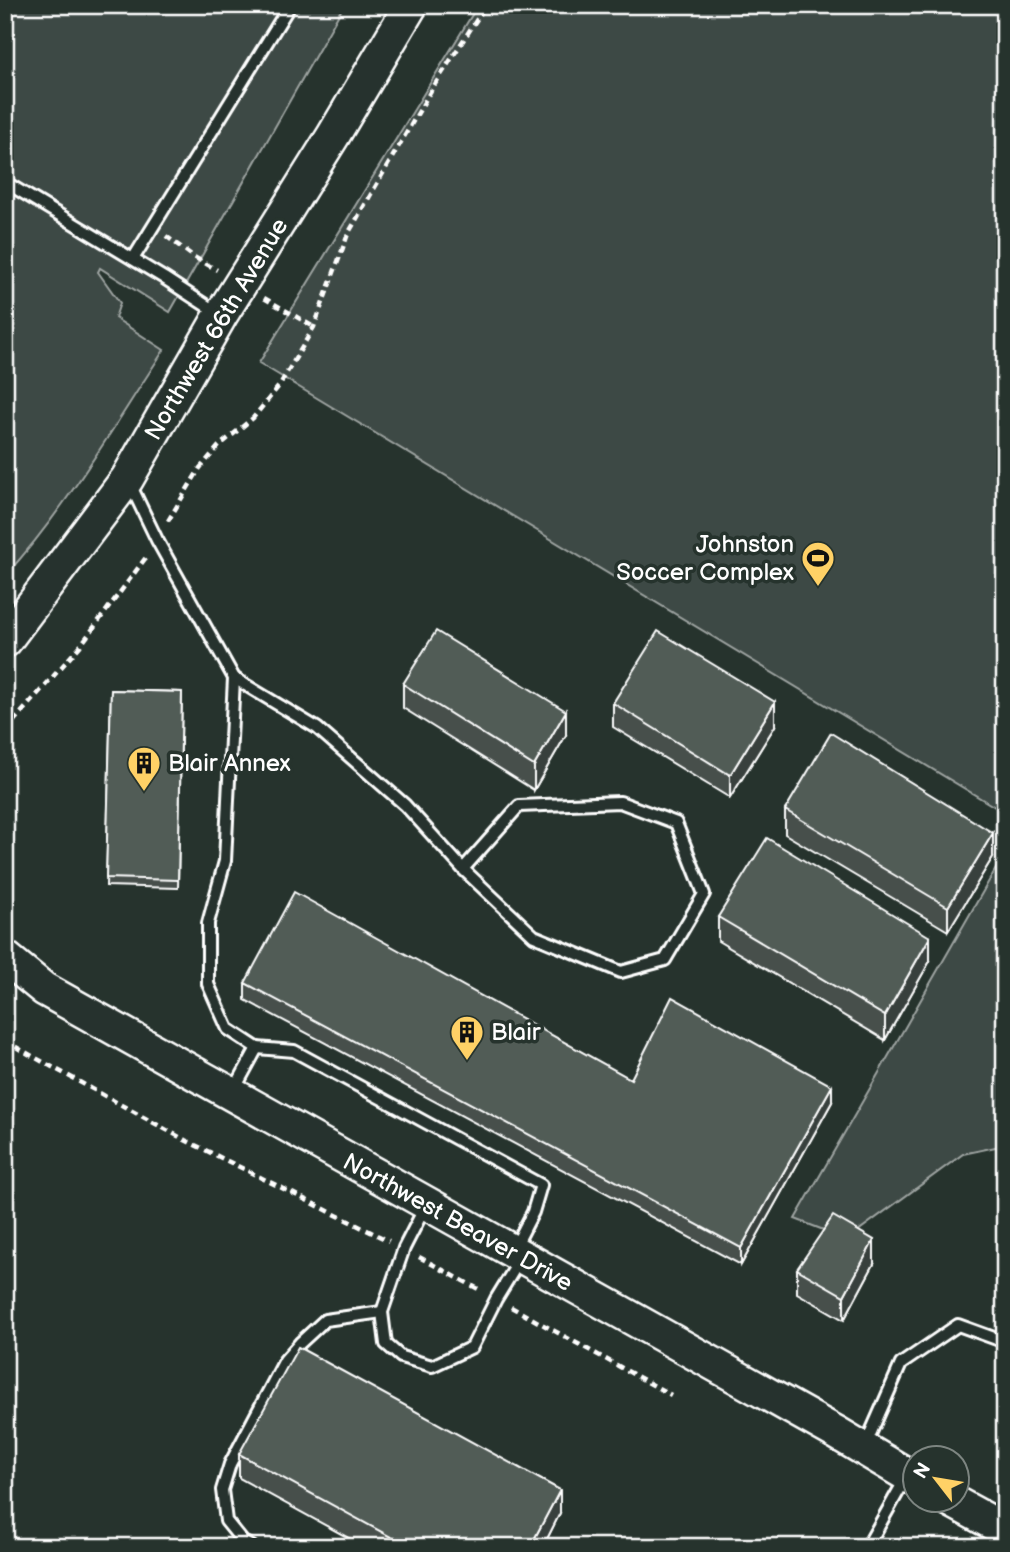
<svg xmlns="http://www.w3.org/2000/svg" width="1010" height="1552" viewBox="0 0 1010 1552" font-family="'Balsamiq Sans',sans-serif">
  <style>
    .green { fill: #3e4944; stroke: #9ea4a2; stroke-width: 2 }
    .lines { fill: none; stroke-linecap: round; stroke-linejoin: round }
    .service-casing { stroke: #fff; stroke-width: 16 }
    .secondary-casing { stroke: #fff; stroke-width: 37 }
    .path { stroke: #fff; stroke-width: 4.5; stroke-dasharray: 7 5; stroke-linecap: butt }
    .service { stroke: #26332d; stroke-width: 10 }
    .secondary { stroke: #26332d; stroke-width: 32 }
    .wall { fill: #464f4b; stroke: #fff; stroke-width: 2 }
    .shaded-wall { fill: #39403d; stroke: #fff; stroke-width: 2 }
    .building { fill: #515c57; stroke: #fff; stroke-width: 2 }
    .labels { text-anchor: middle; stroke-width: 7; stroke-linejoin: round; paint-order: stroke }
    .street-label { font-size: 24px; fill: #fff; stroke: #26332d }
    .poi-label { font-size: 24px; fill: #fff; stroke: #26332d; text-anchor: start }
  </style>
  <rect width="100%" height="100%" fill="#26332d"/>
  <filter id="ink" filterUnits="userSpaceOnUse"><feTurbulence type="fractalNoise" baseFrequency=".0143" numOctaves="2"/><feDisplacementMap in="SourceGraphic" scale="14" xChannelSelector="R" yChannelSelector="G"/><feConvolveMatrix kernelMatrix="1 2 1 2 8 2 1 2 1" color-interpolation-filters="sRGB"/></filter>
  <g filter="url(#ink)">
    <g class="green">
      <path d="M5 5H344L170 312 100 268 98 272 120 303 115 318 164 350C113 427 67 508 5 576Z"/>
      <path d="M478 5H1005V813L259 363Z"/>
      <path d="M1005 853V1145L963 1154 847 1239 795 1219Z"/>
    </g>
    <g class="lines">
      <defs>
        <g id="service">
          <path d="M5 182 164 278 219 314"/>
          <path d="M133 259 290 5"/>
          <path d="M130 484 157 540 234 678 225 861 208 923V984L228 1029 257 1048 233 1092"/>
          <path d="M234 678 317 728 405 805 463 869 534 936 621 972 665 960 704 894 676 823 620 802 519 806 463 869"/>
          <path d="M257 1048 294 1051 541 1185 533 1212 515 1247"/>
          <path d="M425 1207 404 1248 382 1312 386 1344 401 1357 432 1366 472 1347 496 1299 521 1258"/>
          <path d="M864 1448 901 1364 958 1325 1005 1342"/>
          <path d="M252 1547 243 1542 226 1521 222 1490 230 1464 285 1360 300 1343 325 1320 382 1312"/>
          <path d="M867 1547 907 1476"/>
        </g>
        <g id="secondary">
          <path d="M5 641 127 479 221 315 333 136 411 5"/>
          <path d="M5 957 44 989 837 1433 916 1480"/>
          <path d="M950 1500 1005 1530"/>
        </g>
      </defs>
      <use href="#service" class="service-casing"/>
      <use href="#secondary" class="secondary-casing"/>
      <g class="path">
        <path d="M166 236 194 257 217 270"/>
        <path d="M264 298 314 327"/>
        <path d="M168 521 200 468 219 446 253 418 279 386 314 327 348 234 430 92 486 5"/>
        <path d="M5 731 80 646 147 556"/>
        <path d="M5 1041 185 1140 389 1241"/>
        <path d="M419 1257 482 1291"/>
        <path d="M511 1307 671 1395"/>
      </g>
      <use href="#service" class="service"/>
      <use href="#secondary" class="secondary"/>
    </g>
    <g class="wall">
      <path d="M403 684 566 735 534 790 403 708Z"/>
      <path d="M111 690 182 692 178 888 106 886Z"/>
      <path d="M613 703 775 726 730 798 613 727Z"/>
      <path d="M785 810 993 857 948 931 785 834Z"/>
      <path d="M718 917 930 961 885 1040 718 941Z"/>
      <path d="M245 983 631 1079 832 1102 741 1265 245 1000Z"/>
      <path d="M874 1264 844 1320 797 1293V1269Z"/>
      <path d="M239 1454 560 1513 543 1547H365L239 1478Z"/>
    </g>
    <g class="shaded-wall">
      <path d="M775 702V726L730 798V775Z"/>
      <path d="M566 711V735L534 790V766Z"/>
      <path d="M993 833V857L948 931V907Z"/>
      <path d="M930 937V961L885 1040V1016Z"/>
      <path d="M832 1086V1102L741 1265V1248Z"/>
      <path d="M874 1240V1264L844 1320V1296Z"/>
      <path d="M560 1490V1513L543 1547H530Z"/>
    </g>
    <g class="building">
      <path d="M436 631 566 711 534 766 403 684Z"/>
      <path d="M658 631 775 702 730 775 613 703Z"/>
      <path d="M111 690 182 692 178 880 106 878Z"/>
      <path d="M831 733 993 833 948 907 785 810Z"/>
      <path d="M767 838 930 937 885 1016 718 917Z"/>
      <path d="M294 892 631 1079 672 997 832 1086 741 1248 245 983Z"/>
      <path d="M833 1216 874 1240 844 1296 797 1269Z"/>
      <path d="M298 1347 560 1490 530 1547H409L239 1454Z"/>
    </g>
  </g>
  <defs>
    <symbol id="stadium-pin" viewBox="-11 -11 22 30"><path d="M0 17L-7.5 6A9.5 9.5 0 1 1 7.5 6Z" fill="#ffd166" stroke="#26332d"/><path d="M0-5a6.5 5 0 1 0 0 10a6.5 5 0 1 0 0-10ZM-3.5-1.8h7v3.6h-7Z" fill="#111"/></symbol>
    <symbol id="building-pin" viewBox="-11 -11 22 30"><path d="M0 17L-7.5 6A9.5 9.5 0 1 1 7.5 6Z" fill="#ffd166" stroke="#26332d"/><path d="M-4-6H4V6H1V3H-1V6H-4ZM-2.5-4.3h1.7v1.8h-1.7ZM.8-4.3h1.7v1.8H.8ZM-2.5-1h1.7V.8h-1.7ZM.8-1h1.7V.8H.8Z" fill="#111"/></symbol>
  </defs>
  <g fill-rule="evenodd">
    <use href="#stadium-pin" x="799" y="539" width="38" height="52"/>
    <use href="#building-pin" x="125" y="744" width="38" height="52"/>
    <use href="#building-pin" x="448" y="1013" width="38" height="52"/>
  </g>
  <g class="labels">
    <g class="street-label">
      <text transform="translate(216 329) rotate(-59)" y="8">Northwest 66th Avenue</text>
      <text transform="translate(458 1222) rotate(29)" y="8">Northwest Beaver Drive</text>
    </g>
    <g class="poi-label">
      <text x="794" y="552" text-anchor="end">Johnston<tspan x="794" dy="28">Soccer Complex</tspan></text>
      <text x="168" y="771">Blair Annex</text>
      <text x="491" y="1040">Blair</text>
    </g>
  </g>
  <rect width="1010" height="1552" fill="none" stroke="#26332d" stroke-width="28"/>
  <rect x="14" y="14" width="982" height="1524" fill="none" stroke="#fff" stroke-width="2.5" filter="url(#ink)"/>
  <g transform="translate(936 1479) rotate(301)"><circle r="33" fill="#26332d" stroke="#7d8581" stroke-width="2"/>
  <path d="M0-5L12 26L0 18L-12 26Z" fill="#ffd166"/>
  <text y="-10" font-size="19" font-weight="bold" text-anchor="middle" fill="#ffffff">N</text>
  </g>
</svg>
